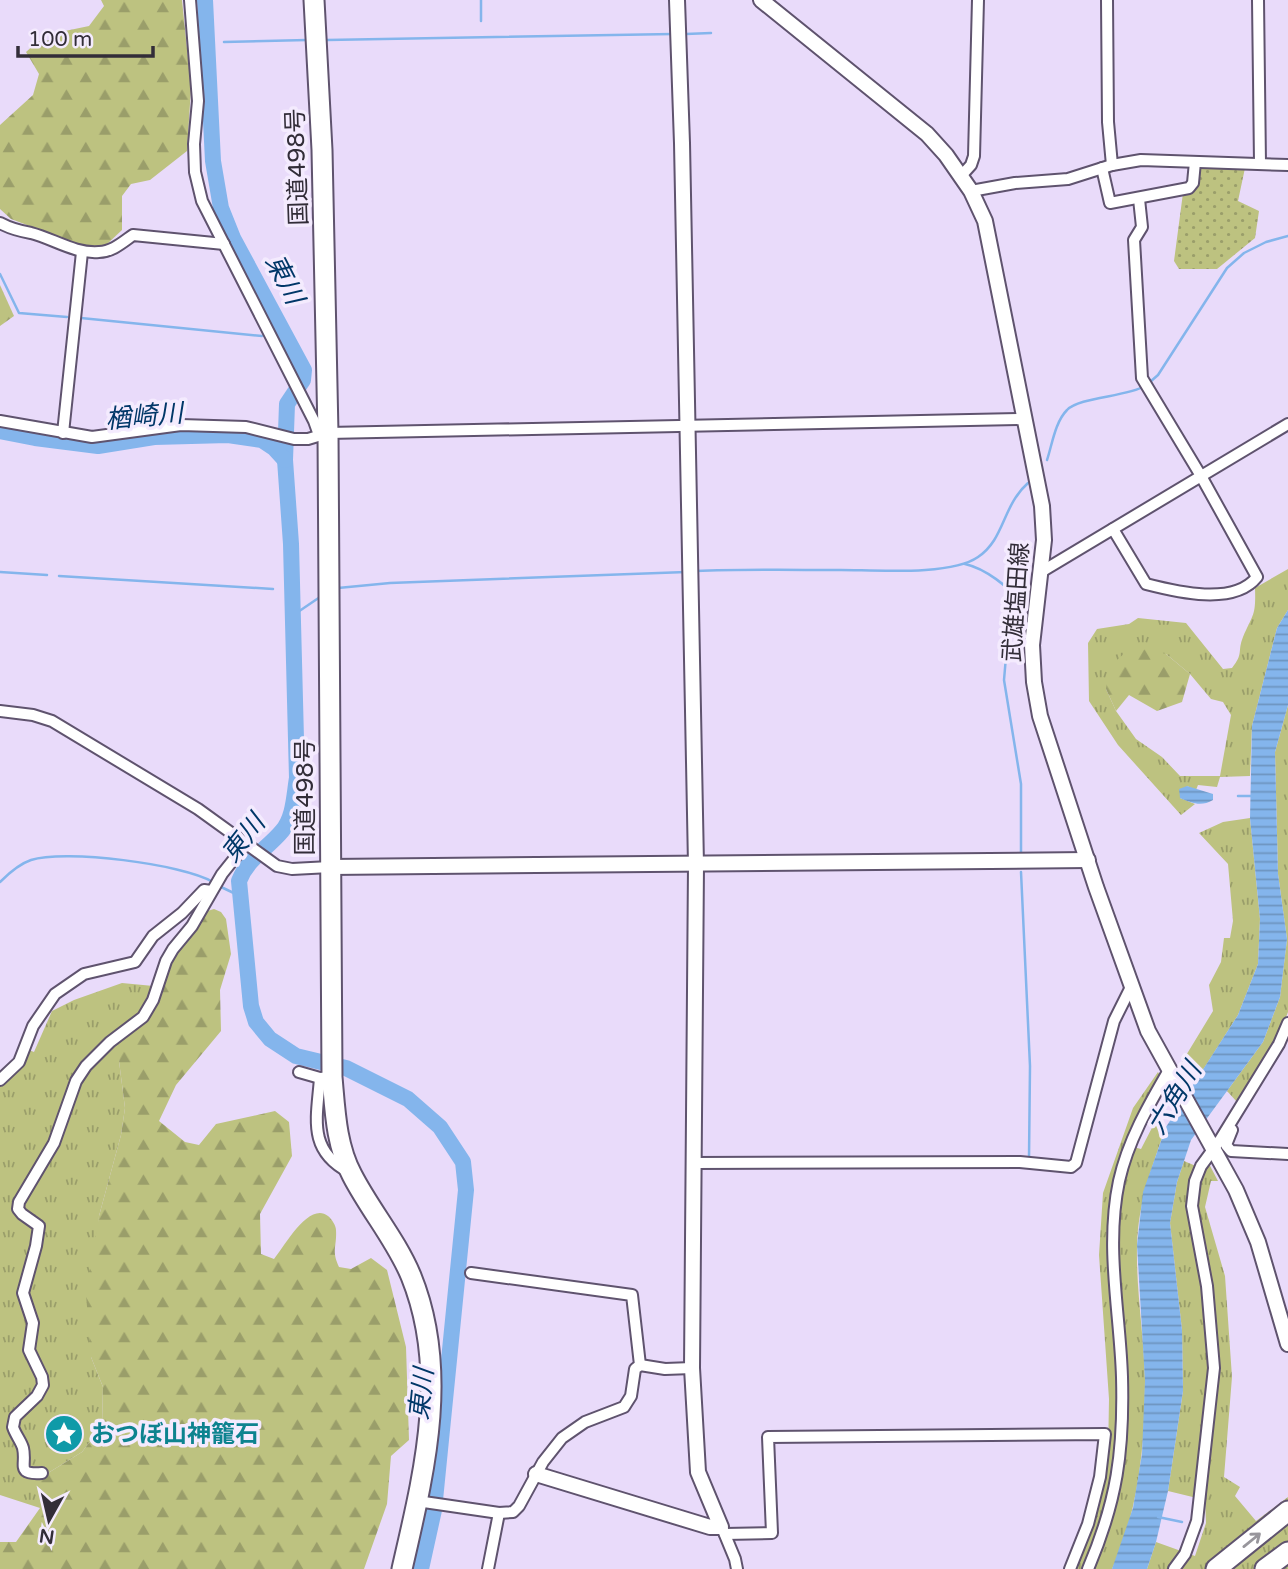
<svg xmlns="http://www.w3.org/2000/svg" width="1288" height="1569" viewBox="0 0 1288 1569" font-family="'Varela Round','Noto Sans JP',sans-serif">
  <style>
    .grass { fill: url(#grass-tufts); fill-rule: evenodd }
    .forest { fill: url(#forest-firs) }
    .park { fill: url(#park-dots) }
    .water { fill: url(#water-rules) }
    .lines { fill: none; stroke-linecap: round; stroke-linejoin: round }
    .stream { stroke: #84b5ec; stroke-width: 2.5 }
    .river { stroke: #84b5ec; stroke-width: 16 }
    .street-casing { stroke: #5f536e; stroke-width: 14 }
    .secondary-casing { stroke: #5f536e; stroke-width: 18 }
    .highway-casing { stroke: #5f536e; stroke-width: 23 }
    .street { stroke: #fff; stroke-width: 10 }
    .secondary { stroke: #fff; stroke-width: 14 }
    .highway { stroke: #fff; stroke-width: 19 }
    .oneway { stroke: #98969c }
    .labels { text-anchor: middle; stroke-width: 7; stroke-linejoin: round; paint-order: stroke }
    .street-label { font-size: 24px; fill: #322d38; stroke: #f4ebfe }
    .culture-label { font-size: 24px; font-weight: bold; fill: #0d838f; stroke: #f4ebfe; text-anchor: start }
    .water-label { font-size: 26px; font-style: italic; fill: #003768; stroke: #f4ebfe }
  </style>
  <defs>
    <pattern id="grass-tufts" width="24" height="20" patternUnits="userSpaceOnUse" patternTransform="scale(1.75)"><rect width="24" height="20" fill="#bdc280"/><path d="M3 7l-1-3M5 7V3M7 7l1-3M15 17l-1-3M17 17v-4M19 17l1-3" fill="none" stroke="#9a9e6a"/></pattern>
    <pattern id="forest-firs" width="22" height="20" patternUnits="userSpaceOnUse" patternTransform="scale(1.75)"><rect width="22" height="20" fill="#bdc280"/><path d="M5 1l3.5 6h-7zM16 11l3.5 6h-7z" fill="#9a9e6a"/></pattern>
    <pattern id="park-dots" width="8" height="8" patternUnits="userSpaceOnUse" patternTransform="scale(1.75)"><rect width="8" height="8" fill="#bdc280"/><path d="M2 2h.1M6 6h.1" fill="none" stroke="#9a9e6a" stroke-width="1.8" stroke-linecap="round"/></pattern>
    <pattern id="water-rules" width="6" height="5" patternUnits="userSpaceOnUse" patternTransform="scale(1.75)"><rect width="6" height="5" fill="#84b5ec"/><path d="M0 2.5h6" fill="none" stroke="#6d94c0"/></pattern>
  </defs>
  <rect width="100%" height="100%" fill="#e9dbfa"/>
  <g class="grass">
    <path d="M1288 569V610L1277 628 1252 726 1250 776 1220 777 1217 787 1198 785 1196 790 1187 786 1180 798 1195 804 1181 815 1118 745 1089 701 1088 643 1097 629 1129 624 1138 618 1186 623 1223 669 1232 668C1244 653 1237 652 1243 637 1253 614 1256 616 1255 588ZM1166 654 1190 674 1211 699 1223 702 1231 715 1220 776H1180L1162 757 1136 739 1116 711 1106 689Z"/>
    <path d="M1288 705V1012L1276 1044 1237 1102 1227 1091 1263 1042 1280 997 1287 939 1278 874 1275 752Z"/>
    <path d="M1250 818 1260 919 1258 964 1238 1015 1199 1076 1182 1062 1213 1011 1209 985 1221 962 1224 938H1230L1233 921 1228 864 1199 833 1223 822Z"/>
    <path d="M122 983 164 987 159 1002 146 1018 119 1061 125 1108 121 1135 99 1216 91 1357 103 1387 102 1426 82 1452 40 1478V1508L0 1495V1085L25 1062 29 1050 34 1052 52 1011 74 1000Z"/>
    <path d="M1158 1072 1161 1077 1126 1145 1141 1149 1156 1120 1166 1127C1152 1166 1138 1204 1137 1246 1136 1291 1144 1335 1145 1380 1145 1444 1139 1511 1112 1569H1074L1097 1513 1108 1455 1109 1399 1099 1255 1103 1193 1133 1108Z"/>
    <path d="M1184 1161 1203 1169 1208 1162 1218 1181H1211L1205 1207 1225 1276 1232 1377 1224 1477 1240 1487 1235 1496 1256 1521 1288 1497V1569H1147L1156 1542 1195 1556 1206 1523 1205 1500 1168 1491 1183 1391 1182 1330 1170 1223 1177 1182Z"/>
  </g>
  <g class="forest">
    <path d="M101 0H182L191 88 187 151 150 180 131 184 122 196V230L105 246H83L11 219 0 209V125L33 95 39 74 26 52 37 42 58 39 65 31 89 26 104 6Z"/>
    <path d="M0 285 14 316 0 326Z"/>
    <path d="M1147 649 1166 654 1190 674 1182 702 1157 711 1129 695 1116 711 1106 689 1109 667 1126 652Z"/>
    <path d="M214 909 221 912 226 919 231 954 220 990 221 1031 176 1085 159 1121 185 1142 199 1145 216 1124 275 1111 289 1122 292 1156 260 1214 261 1254 274 1259C284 1247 309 1201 328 1216 332 1219 336 1226 336 1230 337 1247 331 1250 339 1267L351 1269 371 1258 387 1270 406 1347 409 1440 391 1456 387 1504 364 1569H0V1542H16L40 1508V1478L82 1452 102 1426 103 1387 91 1357 86 1294 99 1216 121 1135 125 1108 119 1061 124 1040 159 1002 173 958 204 912Z"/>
  </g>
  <path class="park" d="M1197 165 1245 168 1238 201 1259 211 1255 238 1217 269H1179L1174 261 1183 193 1196 189Z"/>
  <g class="water">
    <path d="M1288 610V705L1275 752 1278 874 1287 939 1280 997 1263 1042 1191 1140 1177 1182 1170 1223 1182 1330 1183 1391 1168 1491 1156 1542 1147 1569H1112L1133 1508 1142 1454 1145 1381 1137 1245 1143 1192 1166 1127 1238 1015 1258 964 1260 919 1250 818 1252 726 1277 628Z"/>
    <path d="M1187 786 1213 794V800C1201 807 1192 803 1180 798L1179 789Z"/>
  </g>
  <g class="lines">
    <g class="stream">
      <path d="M481 0V21"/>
      <path d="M686 34 711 33"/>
      <path d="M327 40 673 34"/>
      <path d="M207 42H212"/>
      <path d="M224 42 307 40"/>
      <path d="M0 274 19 313 67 317"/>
      <path d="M81 318 262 336"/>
      <path d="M1150 382 1158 375 1227 268 1244 253 1266 242 1288 236"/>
      <path d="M1047 460C1052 445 1055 422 1067 410 1079 397 1126 397 1145 386"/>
      <path d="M965 564C983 568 1012 587 1019 604L1007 645 1004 680 1021 784V853"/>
      <path d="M696 571C745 569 793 570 841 570 874 570 951 576 978 557 1005 539 1002 506 1028 483"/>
      <path d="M0 572 47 575"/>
      <path d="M59 576 273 589"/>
      <path d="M338 588 390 583 686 572"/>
      <path d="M292 616 320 597"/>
      <path d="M1238 796H1252"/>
      <path d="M1021 872 1030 1066 1029 1158"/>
      <path d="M0 882C9 873 19 864 31 860 65 849 183 864 213 882"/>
      <path d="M219 886 240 896"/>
      <path d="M1158 1517 1182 1522"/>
    </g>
    <g class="river">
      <path d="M205 0 213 161 221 208 233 238 304 370 303 380 287 404 285 460 291 544 297 778C294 795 294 817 282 831 267 849 248 858 239 881L251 1006 256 1022 270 1039 296 1056 346 1068 408 1099 440 1127 463 1162 466 1190 434 1510 421 1569"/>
      <path d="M0 431 35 438 98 446 154 437 228 435 262 440 274 448 285 460"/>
    </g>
    <defs>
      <g id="street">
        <path d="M190 0 198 101 194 144 195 172 202 201 314 421 319 435"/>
        <path d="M1107 0 1108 122 1112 165"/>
        <path d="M1258 0 1260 163"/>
        <path d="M1102 168 1110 203 1189 188 1193 183 1195 162"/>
        <path d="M961 176 971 165 974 156 978 0"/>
        <path d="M971 191 1015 183 1068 179 1112 165 1141 160 1288 165"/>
        <path d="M0 223C11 229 19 231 31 233 54 239 75 254 99 252 112 252 123 242 133 235L224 244"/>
        <path d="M0 421 92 437 181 425 246 427 294 439H308L328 433 1024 419"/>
        <path d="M63 433 82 252"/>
        <path d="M1113 529 1146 584C1177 592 1234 606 1257 577L1201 476 1142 378 1134 240 1142 227 1139 199"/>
        <path d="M1041 572 1288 424"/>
        <path d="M0 711 33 715 52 721 198 809 277 866 292 869 330 867"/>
        <path d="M299 1072 320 1078"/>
        <path d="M332 1077 320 1078C317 1118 307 1150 349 1172"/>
        <path d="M0 1080 19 1062 33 1026 55 994 84 974 135 962 153 936 182 913 204 890 211 891"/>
        <path d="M1232 1130 1226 1145 1231 1151 1288 1154"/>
        <path d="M693 1163 1020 1162 1071 1167 1076 1163 1114 1021 1131 987"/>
        <path d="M640 1365 665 1369 692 1368"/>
        <path d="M42 1473C15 1475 27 1465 23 1448 21 1441 15 1434 13 1427L15 1417 37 1396 43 1385 42 1377 29 1350 33 1323 23 1293 36 1246 39 1226 22 1214 18 1209 19 1202 54 1143 76 1081 86 1066 110 1042 143 1017 153 1000 166 961 173 949 192 926 222 874 246 844"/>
        <path d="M417 1501 499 1513 513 1512 519 1506 543 1462 562 1438 585 1422 624 1407 631 1396 635 1369 640 1365 632 1295 471 1273"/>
        <path d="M723 1530 735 1559 737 1569"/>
        <path d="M725 1534 772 1533 768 1437 1105 1434 1100 1477 1088 1524 1070 1569"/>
        <path d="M488 1569 499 1513"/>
        <path d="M1088 1569C1117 1501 1124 1451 1122 1377 1120 1312 1105 1247 1119 1181 1128 1141 1148 1106 1169 1070"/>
        <path d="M1174 1569 1185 1554 1197 1521 1214 1368 1207 1286 1192 1206 1195 1181 1201 1166 1220 1140 1279 1044 1288 1023"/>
      </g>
      <g id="secondary">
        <path d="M761 0 927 134 946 155 971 191 985 221 1042 506 1044 540 1032 645 1034 682 1040 716 1096 887 1148 1031 1236 1190 1258 1242 1288 1344"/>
        <path d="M330 867 1088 860"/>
        <path d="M536 1474 710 1527H721L698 1472 692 1368 696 865 682 143 677 0"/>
      </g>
      <g id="highway">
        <path d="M314 0 322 150 328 433 332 1077C335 1110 336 1145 352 1175 370 1210 396 1240 411 1276 450 1372 424 1473 402 1569"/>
        <path d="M1216 1569 1288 1511"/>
        <path d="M1265 1569 1288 1552"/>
      </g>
    </defs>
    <use href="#street" class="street-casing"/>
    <use href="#secondary" class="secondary-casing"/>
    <use href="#highway" class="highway-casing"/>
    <use href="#street" class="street"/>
    <use href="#secondary" class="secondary"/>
    <use href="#highway" class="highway"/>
  </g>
  <defs><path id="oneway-shaft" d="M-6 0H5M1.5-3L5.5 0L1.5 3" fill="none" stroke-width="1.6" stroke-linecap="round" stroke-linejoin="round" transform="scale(1.75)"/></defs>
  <use class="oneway" href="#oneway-shaft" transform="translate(1252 1540) rotate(-39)"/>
  <defs>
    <symbol id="sight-disc" viewBox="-11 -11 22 22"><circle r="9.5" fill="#0f9aa8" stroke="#f4ebfe"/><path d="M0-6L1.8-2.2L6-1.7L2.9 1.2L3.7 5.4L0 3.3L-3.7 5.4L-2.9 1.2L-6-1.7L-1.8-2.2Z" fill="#fff"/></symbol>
  </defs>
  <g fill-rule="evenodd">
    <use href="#sight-disc" x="42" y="1412" width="44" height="44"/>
  </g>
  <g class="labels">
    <g class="street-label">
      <text transform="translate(297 167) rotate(-92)" y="8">国道498号</text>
      <text transform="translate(1016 602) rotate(-86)" y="8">武雄塩田線</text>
      <text transform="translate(305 797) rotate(-90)" y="8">国道498号</text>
    </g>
    <g class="culture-label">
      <text x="91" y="1442">おつぼ山神籠石</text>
    </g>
    <g class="water-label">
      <text transform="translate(285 279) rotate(63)" y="9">東川</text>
      <text transform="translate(144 416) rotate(-5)" y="9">楢崎川</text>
      <text transform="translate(243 838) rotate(-52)" y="9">東川</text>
      <text transform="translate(1174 1098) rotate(-59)" y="9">六角川</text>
      <text transform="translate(421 1394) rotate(-84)" y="9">東川</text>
    </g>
  </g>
  <g transform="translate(49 1520) rotate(188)" stroke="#f4ebfe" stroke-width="5" paint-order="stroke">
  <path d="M0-5L12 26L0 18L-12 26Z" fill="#322d38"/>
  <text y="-10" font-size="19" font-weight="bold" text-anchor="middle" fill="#322d38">N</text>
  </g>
  <path d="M18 46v10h135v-10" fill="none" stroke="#322d38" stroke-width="3.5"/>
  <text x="28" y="46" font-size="21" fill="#322d38" stroke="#f4ebfe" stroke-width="5" paint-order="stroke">100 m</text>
</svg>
